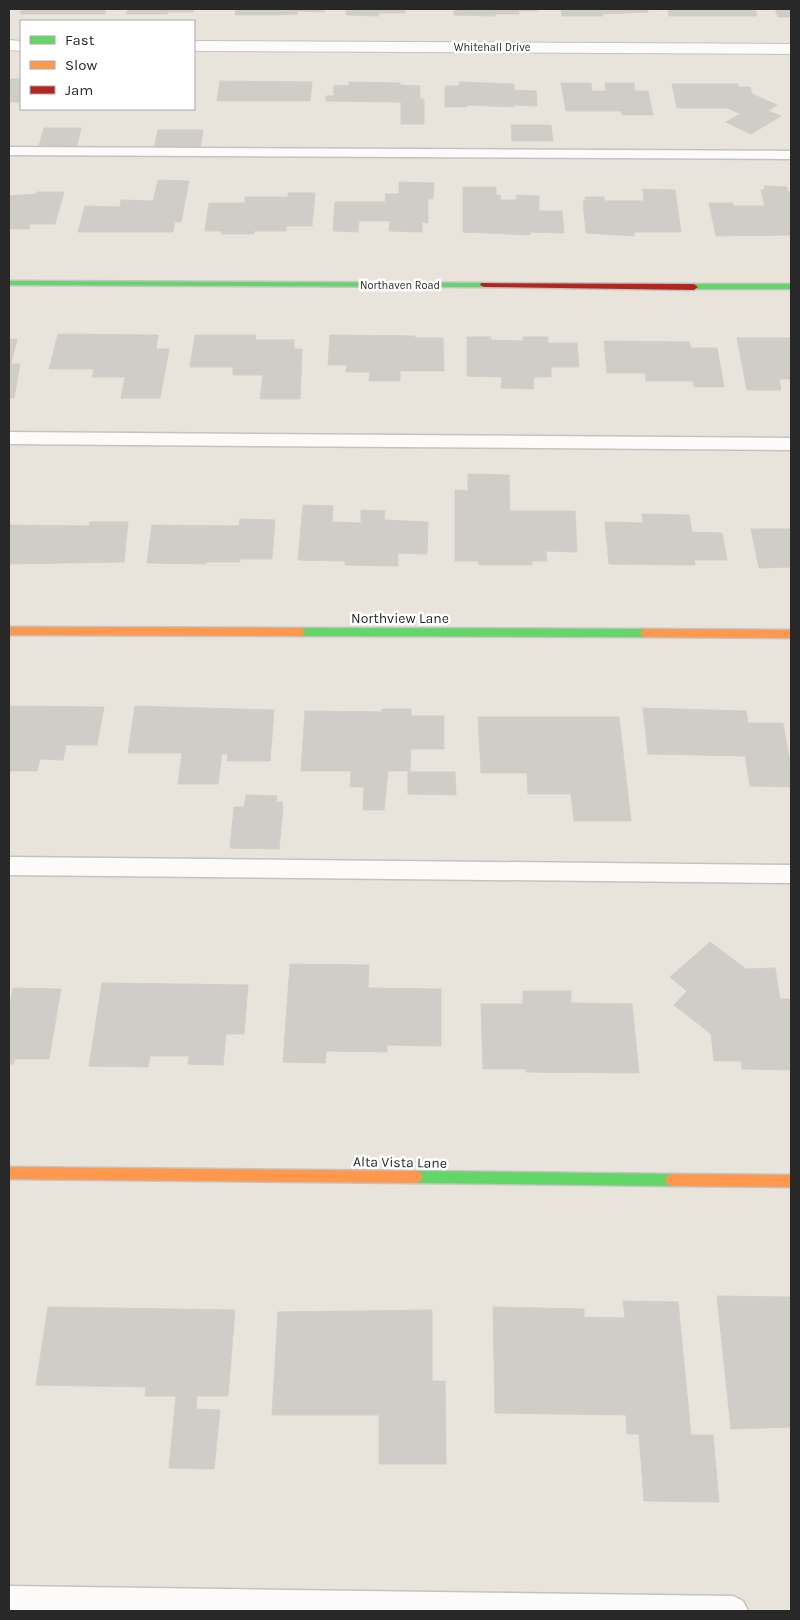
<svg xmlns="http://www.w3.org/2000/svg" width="800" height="1620" viewBox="0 0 800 1620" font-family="Karla,sans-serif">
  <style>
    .building { fill: #d0cdc8; stroke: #d2cfc9 }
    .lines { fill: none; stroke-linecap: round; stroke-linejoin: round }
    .lane-casing { stroke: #c4c3c3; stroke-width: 3 }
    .street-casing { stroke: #c4c3c3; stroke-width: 2 }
    .fast-casing { stroke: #c4c3c3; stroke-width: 3 }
    .slow-casing { stroke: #c4c3c3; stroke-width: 3 }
    .jam-casing { stroke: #c4c3c3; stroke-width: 3 }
    .lane { fill: #fcfbfa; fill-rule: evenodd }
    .street { fill: #fcfbfa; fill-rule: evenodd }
    .fast { fill: #63d668; fill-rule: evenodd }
    .slow { fill: #ff974d; fill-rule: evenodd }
    .jam { fill: #b3261e; fill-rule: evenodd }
    .labels { text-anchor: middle; stroke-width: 5; stroke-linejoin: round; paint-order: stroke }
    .far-street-label { font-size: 11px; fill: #282828; stroke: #fff }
    .street-label { font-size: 14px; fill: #282828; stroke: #fff }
  </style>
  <rect width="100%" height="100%" fill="#e8e4dc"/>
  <g class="building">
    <path d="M22 9H106L105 14H20Z"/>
    <path d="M128 9H194L193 12H168L167 14H126Z"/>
    <path d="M236 9H325L324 12 298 11 297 14 277 15H235Z"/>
    <path d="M346 9H405V13H379V16L346 15Z"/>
    <path d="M454 9H538V11H519V14H495V16L454 15Z"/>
    <path d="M561 9H647L648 12 602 14 603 16H562Z"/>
    <path d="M668 9H755L757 16H669Z"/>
    <path d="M775 9H791V17H778Z"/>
    <rect x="9" y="79" width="12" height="23"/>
    <path d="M220 81 312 82 310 101H217Z"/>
    <path d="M349 82 400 83V85L420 86V99H424V124H401V102L326 101V96H334V85L349 86Z"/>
    <path d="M459 82 514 84V90L536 91 537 106 513 105V107L467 105V107H445V86H459Z"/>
    <path d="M561 83H591L592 91H606L605 83H634L635 91H648L653 115H622L621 111H566Z"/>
    <path d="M672 84H738L739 87H750L752 94 777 105 768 111 781 116 751 134 726 122 740 114 728 108H677Z"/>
    <path d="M511 125H551L553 141H512Z"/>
    <path d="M44 128H81L77 146H39Z"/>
    <path d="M158 130H203L200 148H154Z"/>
    <path d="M158 180 189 181 181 222H175L173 232H78L85 206 120 207 121 200 153 201Z"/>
    <path d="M399 182 434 183 433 199H428V223L422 222V232L389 231 390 221H359L358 232 333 231 335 202H385L386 194H399Z"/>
    <path d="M764 186 787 187 788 192H791V235L716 236 709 203H733V206H765L761 190H765Z"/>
    <path d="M463 187H496V195H500L501 200H517L516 195 539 196V211H562L564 233 530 232V235L463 232Z"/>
    <path d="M643 189 675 190 681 232H634V236L586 233 583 201H585V197H604L605 201H644Z"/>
    <path d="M37 192H64L55 224H30L29 229H9V196L36 194Z"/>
    <path d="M288 193H315L312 226H286V231H254V234H221L222 231H205L209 203H245V197H288Z"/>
    <path d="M58 334 158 335 156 349H169L160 398H121L125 377H92L94 369H49Z"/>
    <path d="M195 335H256L255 340H294V349H302L300 399H260L263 375H233V367H190Z"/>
    <path d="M330 335 415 336V338H443L444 371H400V381H369L370 372H346L347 365H328Z"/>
    <path d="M467 337H491V340L523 341V337H548V343H577L579 367H551V377H534L533 389 501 388 502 377 467 376Z"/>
    <path d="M737 338H791V379H779L781 390H747Z"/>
    <path d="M9 339H17L11 364H20L14 398H9Z"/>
    <path d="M604 341 689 342 691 348H717L724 387H694L693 381H646L645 373H607Z"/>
    <path d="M468 474 509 475 510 511H575L577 552 546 551 547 561H532V565H479L478 561H455V490L468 491Z"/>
    <path d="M303 505 333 506 332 522 361 523V510L385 511 384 520 428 522 427 554 398 553V566L345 565V561L298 560Z"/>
    <path d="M642 514 689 515 692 532 722 533 727 560H694L695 565 609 564 605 522 643 523Z"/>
    <path d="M240 519 275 520 272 559H240V562H206V564L147 563 152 525 239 526Z"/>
    <path d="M90 522H128L124 562 9 564V525L89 526Z"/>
    <path d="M751 529H791V567L759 568Z"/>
    <path d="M9 706 104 707 97 745H66L63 760 40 759 37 771H9Z"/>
    <path d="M135 706 274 710 270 761H227L228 754H222L218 784H178L182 753H128Z"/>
    <path d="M643 708 746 711 748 723H783L791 768V787L750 786 745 756 648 754Z"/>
    <path d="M382 709H411V716H444V749H411L410 772H455L456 795 408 794V771H388L384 810H363L364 787H350L351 771H301L305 711 382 712Z"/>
    <path d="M478 717H619L631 821H574L571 794H528L527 773H481Z"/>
    <path d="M246 795 277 796 276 802H282L283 808 279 849 230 848 234 807H244Z"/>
    <path d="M710 942 746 969 775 968 780 999H791V1070L742 1069 741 1061H714L711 1034 674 1005 687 991 670 977Z"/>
    <path d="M290 964 369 965 368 988 441 989V1046L387 1045V1052L326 1051 325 1063 283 1062Z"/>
    <path d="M102 983 248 985 244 1034H226L223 1065 188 1064 189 1056H150L148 1067 89 1066Z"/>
    <path d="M13 988 61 989 49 1059H14V1064H9V1004H10Z"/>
    <path d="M523 991H571V1003L632 1004 639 1073 526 1072V1069H483L481 1004H523Z"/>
    <path d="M717 1296 791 1297V1427L731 1429Z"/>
    <path d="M623 1301 678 1302 691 1435H713L719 1502 644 1501 639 1434H627L626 1415 495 1413 493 1307 584 1309V1317L625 1318Z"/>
    <path d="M48 1307 235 1310 228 1396H197L196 1409 220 1410 214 1469 169 1468 176 1396H145L146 1387 36 1385Z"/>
    <path d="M432 1310V1381H445L446 1464H379V1415H272L278 1312Z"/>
  </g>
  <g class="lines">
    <defs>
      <g id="lane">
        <path d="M9 147 791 151V159L9 155Z"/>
        <path d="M9 432 791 438V450L9 444Z"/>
        <path d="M9 857 791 865V883L9 875Z"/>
        <path d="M9 1586 733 1596 743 1601 748 1611H9Z"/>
      </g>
      <g id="street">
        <path d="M9 40 21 41V51L9 50Z"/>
        <path d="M194 41 791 44V54L194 51Z"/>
      </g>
      <g id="fast">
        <path d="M9 281 484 283 488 285 484 287 9 285Z"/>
        <path d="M694 284H791V289H691L690 287Z"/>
        <path d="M301 628 644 629 649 633 644 637 301 636 296 632Z"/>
        <path d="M416 1171 672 1174 677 1176 679 1180 677 1184 672 1186 416 1183 411 1181 409 1177 411 1173Z"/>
      </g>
      <g id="slow">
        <path d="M9 627 301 628 306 632 301 636 9 635Z"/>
        <path d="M644 629 791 630V638L644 637 639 633Z"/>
        <path d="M9 1167 416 1171 421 1173 423 1177 421 1181 416 1183 9 1179Z"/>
        <path d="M672 1174 791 1175V1187L672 1186 667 1184 665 1180 667 1176Z"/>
      </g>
      <path id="jam" d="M481 283 694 284 698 287 694 290 484 287 480 285Z"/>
    </defs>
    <use href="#lane" class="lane-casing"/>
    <use href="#street" class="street-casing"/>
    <use href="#fast" class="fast-casing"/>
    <use href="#slow" class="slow-casing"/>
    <use href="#jam" class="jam-casing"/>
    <use href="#lane" class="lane"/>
    <use href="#street" class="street"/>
    <use href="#fast" class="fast"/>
    <use href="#slow" class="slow"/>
    <use href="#jam" class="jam"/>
  </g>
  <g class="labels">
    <g class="far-street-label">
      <text x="492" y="51">Whitehall Drive</text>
      <text x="400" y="289">Northaven Road</text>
    </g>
    <g class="street-label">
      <text x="400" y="623">Northview Lane</text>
      <text transform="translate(400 1162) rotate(1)" y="5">Alta Vista Lane</text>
    </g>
  </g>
  <rect width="800" height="1620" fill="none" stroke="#282828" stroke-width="20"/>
  <rect x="20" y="20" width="175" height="90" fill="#ffffff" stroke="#a9a9a9"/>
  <rect x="30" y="36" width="25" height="8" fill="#63d668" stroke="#a9a9a9"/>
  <text x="65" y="45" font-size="15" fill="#282828">Fast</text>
  <rect x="30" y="61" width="25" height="8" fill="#ff974d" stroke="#a9a9a9"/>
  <text x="65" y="70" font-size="15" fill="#282828">Slow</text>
  <rect x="30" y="86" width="25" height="8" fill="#b3261e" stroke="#a9a9a9"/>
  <text x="65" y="95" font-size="15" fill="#282828">Jam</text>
</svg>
